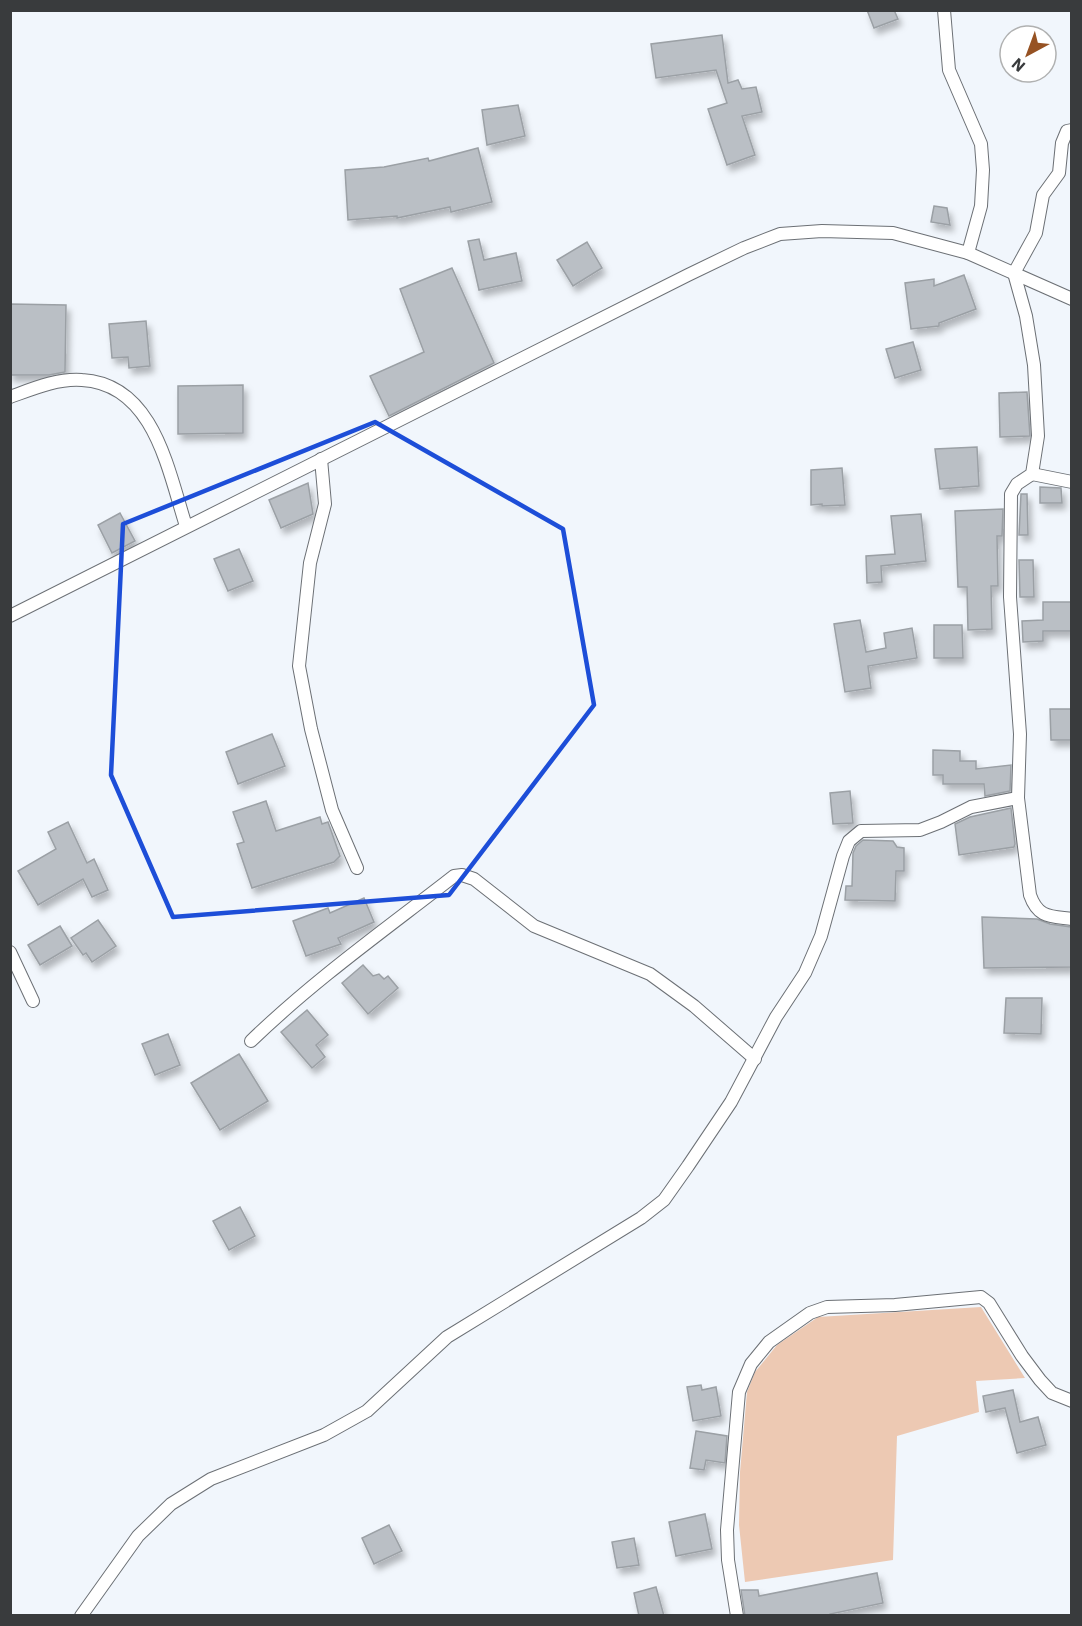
<svg xmlns="http://www.w3.org/2000/svg" width="1082" height="1626" viewBox="0 0 1082 1626" font-family="'IBM Plex Sans',sans-serif">
  <style>
    .green { fill: #edc9b3 }
    .building { fill: #babfc5; stroke: #9ba0a5; stroke-width: 1.5; filter: url(#shadow) }
    .lines { fill: none; stroke-linecap: round; stroke-linejoin: round }
    .street-casing { stroke: #6c7075; stroke-width: 14 }
    .street { stroke: #fff; stroke-width: 12 }
    .marked { fill: none; stroke: #1d4ed8; stroke-width: 4.5; stroke-linejoin: round }
  </style>
  <defs>
    <filter id="shadow"><feDropShadow dx="3.5" dy="6" stdDeviation="3" flood-color="#0004"/></filter>
  </defs>
  <rect width="100%" height="100%" fill="#f1f6fc"/>
  <path class="green" d="M981 1307 1025 1378 976 1381 979 1412 897 1436 893 1560 745 1582 739 1525 740 1472 747 1392 755 1372 777 1345 818 1317Z"/>
  <g class="building">
    <path d="M867 10H894L898 19 874 28Z"/>
    <path d="M722 35 728 83 738 80 742 89 756 87 762 112 742 116 755 155 727 165 708 109 727 103 716 70 656 78 651 44Z"/>
    <path d="M518 105 525 136 487 145 482 110Z"/>
    <path d="M478 148 492 202 451 212 450 207 397 218V216L348 220 345 170 384 167 428 158 429 161Z"/>
    <path d="M934 206 947 208 950 225 931 222Z"/>
    <path d="M479 239 484 260 516 253 522 281 479 290 468 241Z"/>
    <path d="M587 242 602 268 573 286 557 260Z"/>
    <path d="M452 268 494 363 389 416 370 376 424 352 400 289Z"/>
    <path d="M964 275 976 309 939 323V326L911 329 905 283 934 279V286Z"/>
    <path d="M10 304 66 305 65 372 49 375H10Z"/>
    <path d="M146 321 150 366 129 368 128 357 112 358 109 324Z"/>
    <path d="M913 342 921 370 895 378 886 349Z"/>
    <path d="M243 385V433L178 434V386Z"/>
    <path d="M1027 392 1030 436 1000 437 999 393Z"/>
    <path d="M977 447 979 486 940 489 935 449Z"/>
    <path d="M842 468 845 505 822 506V504L811 505V470Z"/>
    <path d="M308 483 313 514 281 528 269 500Z"/>
    <path d="M1040 487 1061 488 1062 503H1040Z"/>
    <path d="M1021 494H1027L1028 535H1019Z"/>
    <path d="M1003 509 1002 536H997L998 586H991L992 629 968 630 967 587H958L955 511Z"/>
    <path d="M120 513 135 541 112 553 98 525Z"/>
    <path d="M921 514 926 561 881 566 882 582 867 583 866 556 895 554 891 516Z"/>
    <path d="M239 549 253 581 228 591 214 559Z"/>
    <path d="M1019 560H1033L1034 597H1020Z"/>
    <path d="M1043 602H1071V631H1043V641L1023 642 1022 621 1043 620Z"/>
    <path d="M860 620 866 652 886 648 884 633 912 628 917 658 868 666 871 688 845 692 834 624Z"/>
    <path d="M934 625H962L963 658H934Z"/>
    <path d="M1050 709H1071V740H1051Z"/>
    <path d="M272 734 285 766 238 784 226 752Z"/>
    <path d="M933 750 960 751V761H976V769L1011 765 1010 791 985 796 984 784H943V775H933Z"/>
    <path d="M850 791 853 823 833 824 830 793Z"/>
    <path d="M266 801 276 831 320 817 322 824 328 822 340 856 334 862 252 888 237 844 244 842 233 812Z"/>
    <path d="M1011 808 1015 844 1014 847 959 855 955 824 970 817Z"/>
    <path d="M68 822 87 863 94 859 108 890 92 897 83 879 38 905 18 871 56 849 48 832Z"/>
    <path d="M863 840 893 841 897 847 904 848V871H896L895 901 845 900 846 886H852L853 853 856 846Z"/>
    <path d="M364 898 374 922 338 938 341 944 306 956 293 921 328 908 330 913Z"/>
    <path d="M982 917 1037 919 1050 924 1071 927V967L984 968Z"/>
    <path d="M98 920 116 946 92 962 86 953 83 955 71 938Z"/>
    <path d="M60 926 72 946 40 965 28 945Z"/>
    <path d="M363 965 373 976 379 974 384 979 388 976 398 988 368 1014 342 983Z"/>
    <path d="M1006 998H1042L1041 1034 1004 1033Z"/>
    <path d="M307 1010 328 1035 316 1045 325 1057 312 1068 281 1032Z"/>
    <path d="M168 1034 180 1065 155 1075 142 1044Z"/>
    <path d="M239 1054 268 1101 220 1130 191 1083Z"/>
    <path d="M240 1207 255 1236 229 1250 213 1221Z"/>
    <path d="M701 1385 702 1390 716 1387 721 1416 693 1421 687 1387Z"/>
    <path d="M1013 1390 1020 1422 1038 1417 1046 1445 1017 1453 1005 1408 986 1412 983 1396Z"/>
    <path d="M696 1431 727 1436 725 1463 706 1460 704 1470 690 1468Z"/>
    <path d="M705 1514 712 1549 676 1556 669 1522Z"/>
    <path d="M389 1525 402 1551 374 1564 362 1538Z"/>
    <path d="M634 1538 639 1565 617 1568 612 1542Z"/>
    <path d="M877 1573 883 1603 830 1614V1616H745L741 1590H758L759 1596Z"/>
    <path d="M656 1587 664 1616H639L634 1593Z"/>
  </g>
  <g class="lines">
    <defs>
      <g id="street">
        <path d="M944 10 949 70 981 144 983 170 981 206 968 253"/>
        <path d="M1072 130 1067 131 1062 143 1059 173 1043 195 1036 233 1014 273 1026 316 1034 365 1038 436 1032 474 1017 484 1011 494 1010 597 1020 734 1018 798 1030 895C1038 918 1050 916 1072 919"/>
        <path d="M10 397C32 389 58 378 82 380 154 384 168 470 186 526"/>
        <path d="M321 459 325 504 310 563 299 666 311 729 332 810 357 868"/>
        <path d="M1032 474 1072 482"/>
        <path d="M10 616 688 275 744 248 780 234 822 231 893 233 968 253 1072 299"/>
        <path d="M10 952 33 1001"/>
        <path d="M251 1041C311 983 379 934 445 883L454 876 462 875 474 879 534 926 650 974 694 1006 755 1059"/>
        <path d="M81 1616 138 1536 171 1504 211 1479 324 1435 367 1411 447 1337 641 1218 664 1200 688 1166 731 1102 776 1017 805 973 821 936 843 856 849 841 861 831 920 830 941 822 971 807 1018 798"/>
        <path d="M737 1616 728 1560 727 1530 739 1392 751 1364 769 1342 810 1313 827 1307 895 1305 981 1297 989 1303 1022 1356 1040 1380 1052 1393 1072 1401"/>
      </g>
    </defs>
    <use href="#street" class="street-casing"/>
    <use href="#street" class="street"/>
  </g>
  <path class="marked" d="M375 422 563 529 594 705 449 895 173 917 111 775 123 524Z"/>
  <rect width="1082" height="1626" fill="none" stroke="#393b3d" stroke-width="24"/>
  <g transform="translate(1028 54) rotate(221)"><circle r="28" fill="#ffffff" stroke="#b0b1b1" stroke-width="1.5"/>
  <path d="M0-4.5L10 22L0 15L-10 22Z" fill="#965223"/>
  <text y="-9" font-size="16" font-weight="bold" text-anchor="middle" fill="#393b3d">N</text>
  </g>
</svg>
